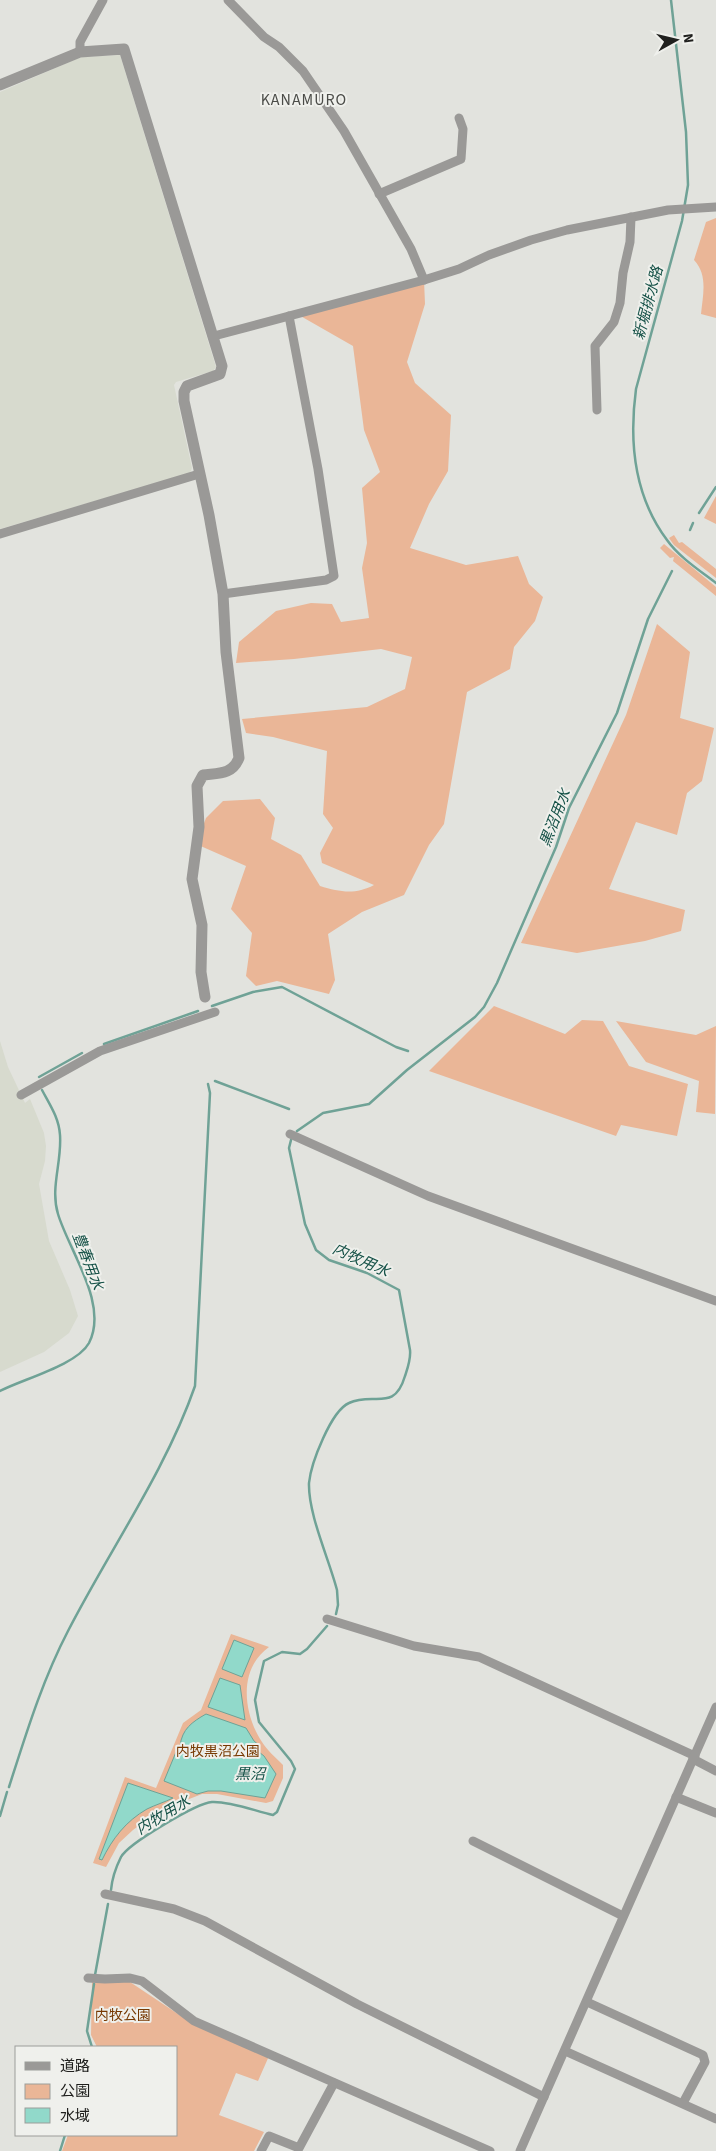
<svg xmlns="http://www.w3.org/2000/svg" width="716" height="2151" viewBox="0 0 716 2151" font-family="'Source Sans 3','Noto Sans JP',sans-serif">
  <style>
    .built { fill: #d7dace }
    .green { fill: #eab697 }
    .water { fill: #91d9ca; stroke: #6fa296 }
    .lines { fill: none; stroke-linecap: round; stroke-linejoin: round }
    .stream { stroke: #6fa296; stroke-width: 2.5 }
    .minor { stroke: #9a9997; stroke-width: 9 }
    .tertiary { stroke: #9a9997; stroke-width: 11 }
    .labels { text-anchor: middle; stroke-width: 4; stroke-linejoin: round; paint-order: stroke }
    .park-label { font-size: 14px; fill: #773902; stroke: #eff0ec }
    .water-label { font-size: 15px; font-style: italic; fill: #155147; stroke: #eff0ec }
    .quarter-label { font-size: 16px; letter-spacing: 1px; fill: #4b4c48; stroke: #eff0ec }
  </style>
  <rect width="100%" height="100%" fill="#e2e3de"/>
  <g class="built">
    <path d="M120 55 216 367 213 371 176 382 174 385 192 468 190 473 0 529V92L81 57Z"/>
    <path d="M0 1041 8 1067 25 1103 30 1099 44 1133 46 1146 45 1161 39 1184 49 1241 70 1290 78 1316 69 1333 44 1352 0 1372Z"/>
  </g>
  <g class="green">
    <path d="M716 218V318L701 314C703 294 708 275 694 260L706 222Z"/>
    <path d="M424 280 425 304 407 362 415 383 451 415 448 471 429 504 410 548 466 565 518 556 529 584 543 597 535 621 514 647 510 669 467 692 444 824 429 845 404 895 362 912 328 934 335 980 329 994 277 981 256 986 246 976 252 933 231 909 246 866 196 844 206 818 223 801 260 799 275 818 271 839 301 855 320 886C340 892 355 895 374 885L322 863 320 853 333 828 323 814 327 751 273 737 246 733 242 719 367 707 405 689 412 657 381 649 294 659 236 663 239 642 276 611 311 603 332 604 341 622 369 618 362 568 367 543 362 488 380 472 364 430 353 346 297 314Z"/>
    <path d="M716 496V524L704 518Z"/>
    <path d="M674 535 679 543 682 542 716 569V578L674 545 669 538Z"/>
    <path d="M664 544 716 587V596L673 561 674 557 670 558 660 548Z"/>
    <path d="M657 624 690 652 680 718 714 728 702 781 687 793 677 835 636 822 609 889 685 910 681 931 645 941 577 953 521 943 626 715Z"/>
    <path d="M494 1006 565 1034 582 1020 603 1021 629 1066 688 1084 677 1136 621 1125 616 1136 429 1071Z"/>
    <path d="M616 1021 696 1035 716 1026 715 1114 696 1112 699 1081 646 1062Z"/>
    <path d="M231 1634 269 1647C238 1669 243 1713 262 1742 267 1750 276 1758 283 1765V1778L273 1801 266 1803 217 1794H202L179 1803 149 1818 133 1830 119 1843 106 1867 93 1863 125 1777 156 1788 183 1723 201 1710Z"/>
    <path d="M127 1980 196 2026 269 2056 258 2081 236 2073 219 2115 264 2132 254 2151H62L68 2135H176V2047H97L91 2035 92 1982Z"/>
  </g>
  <g class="water">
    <path d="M234 1640 254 1648 242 1677 222 1669Z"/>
    <path d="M220 1678 240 1685 245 1720 208 1707Z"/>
    <path d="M206 1714 246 1728 254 1741 260 1746H180C182 1729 192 1722 206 1714Z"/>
    <path d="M176 1752H259L264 1756 276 1774 265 1798 221 1791H208L197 1794 164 1781Z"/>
    <path d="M128 1783 173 1798C165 1802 155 1805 147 1809 126 1821 112 1839 102 1860L99 1859Z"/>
  </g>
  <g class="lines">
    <g class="stream">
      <path d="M671 0 686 132 688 185 682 221 636 389C629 441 634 496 667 540 679 557 699 570 716 583"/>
      <path d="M699 513 716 487"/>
      <path d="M690 530 693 523"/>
      <path d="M212 1006 253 992 282 987 396 1047 408 1051"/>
      <path d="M104 1044 198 1011"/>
      <path d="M39 1077 82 1053"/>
      <path d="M215 1081 289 1109"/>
      <path d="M297 1131 323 1113 369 1104 407 1070 475 1017 484 1007 497 983 556 847 569 808 617 713 648 619 672 571"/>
      <path d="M291 1140 289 1148 305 1224 316 1250 329 1260 367 1273 399 1290 410 1350C411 1359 408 1367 405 1376 394 1413 374 1391 349 1403 331 1411 311 1463 309 1483 308 1514 329 1559 337 1590L338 1605 336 1614"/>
      <path d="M0 1391C23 1379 77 1365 89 1343 109 1304 69 1251 58 1214 50 1188 62 1162 60 1135 59 1118 50 1105 42 1090"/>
      <path d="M9 1787C26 1734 42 1681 68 1631 109 1551 166 1470 195 1386L210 1093 208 1084"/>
      <path d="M0 1816 7 1792"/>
      <path d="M111 1890C112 1879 116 1867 121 1857 129 1843 197 1803 212 1802 230 1801 255 1811 273 1815L277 1812 295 1769 291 1761 259 1722 255 1700 264 1661 282 1652 300 1654 307 1649 327 1626"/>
      <path d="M95 1975 108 1904"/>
      <path d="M92 2047 87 2031 94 1984"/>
      <path d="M60 2151 65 2135"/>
    </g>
    <g class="minor">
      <path d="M228 0 264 37 279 47 303 71 344 131 411 249 424 280"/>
      <path d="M80 52V42L103 0"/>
      <path d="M379 194 461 159 463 129 459 118"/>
      <path d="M214 336 424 280 459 269 489 255 531 240 567 230 668 210 716 207"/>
      <path d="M597 410 595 346 614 322 620 303 623 273 630 242 631 217"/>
      <path d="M0 534 199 474"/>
      <path d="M223 594 326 580 334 576 318 469 289 316"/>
      <path d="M21 1095 100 1051 215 1012"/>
      <path d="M290 1134 428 1196 716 1301"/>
      <path d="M327 1619 414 1646 479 1657 695 1756"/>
      <path d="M693 1759 716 1771"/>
      <path d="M676 1797 716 1813"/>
      <path d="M473 1841 623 1916"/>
      <path d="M105 1894 174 1909 205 1921 357 2004 544 2097"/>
      <path d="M88 1978 105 1979 130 1978 142 1981 194 2021 490 2151"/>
      <path d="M587 2002 703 2055 705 2062 683 2103"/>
      <path d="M565 2051 716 2119"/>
      <path d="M261 2151 269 2136 299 2148 334 2083"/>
      <path d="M520 2151 716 1707"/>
    </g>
    <path class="tertiary" d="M0 85 80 52 124 49 222 366 220 374 187 386 184 392V401L209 515 223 594 226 652 239 758C232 775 219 773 203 775L197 786 199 827 192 879 202 925 201 972 205 997"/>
  </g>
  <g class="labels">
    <g class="park-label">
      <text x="218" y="1756">内牧黒沼公園</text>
      <text x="123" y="2020">内牧公園</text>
    </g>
    <g class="water-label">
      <text transform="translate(648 303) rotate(-75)" y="5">新堀排水路</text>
      <text transform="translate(555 818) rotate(-69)" y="5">黒沼用水</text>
      <text transform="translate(361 1260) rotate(24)" y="5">内牧用水</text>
      <text transform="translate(88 1261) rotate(69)" y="5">豊春用水</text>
      <text x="250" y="1779">黒沼</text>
      <text transform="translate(163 1815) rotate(-31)" y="5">内牧用水</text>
    </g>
    <g class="quarter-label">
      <text x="304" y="105">KANAMURO</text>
    </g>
  </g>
  <rect x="15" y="2046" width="162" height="90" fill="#eff0ec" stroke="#9c9d9a"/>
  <rect x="25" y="2062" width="25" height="8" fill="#9a9997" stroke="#9c9d9a"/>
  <text x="60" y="2071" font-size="15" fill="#20201e">道路</text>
  <rect x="25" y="2084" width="25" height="15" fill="#eab697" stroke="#9c9d9a"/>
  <text x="60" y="2096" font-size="15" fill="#20201e">公園</text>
  <rect x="25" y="2108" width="25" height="15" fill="#91d9ca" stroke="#9c9d9a"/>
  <text x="60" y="2121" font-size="15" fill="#20201e">水域</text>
  <g transform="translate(676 40) rotate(82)" stroke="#eff0ec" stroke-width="4" paint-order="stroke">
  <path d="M0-4L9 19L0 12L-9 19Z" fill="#20201e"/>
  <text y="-8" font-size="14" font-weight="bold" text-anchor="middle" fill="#20201e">N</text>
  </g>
</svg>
